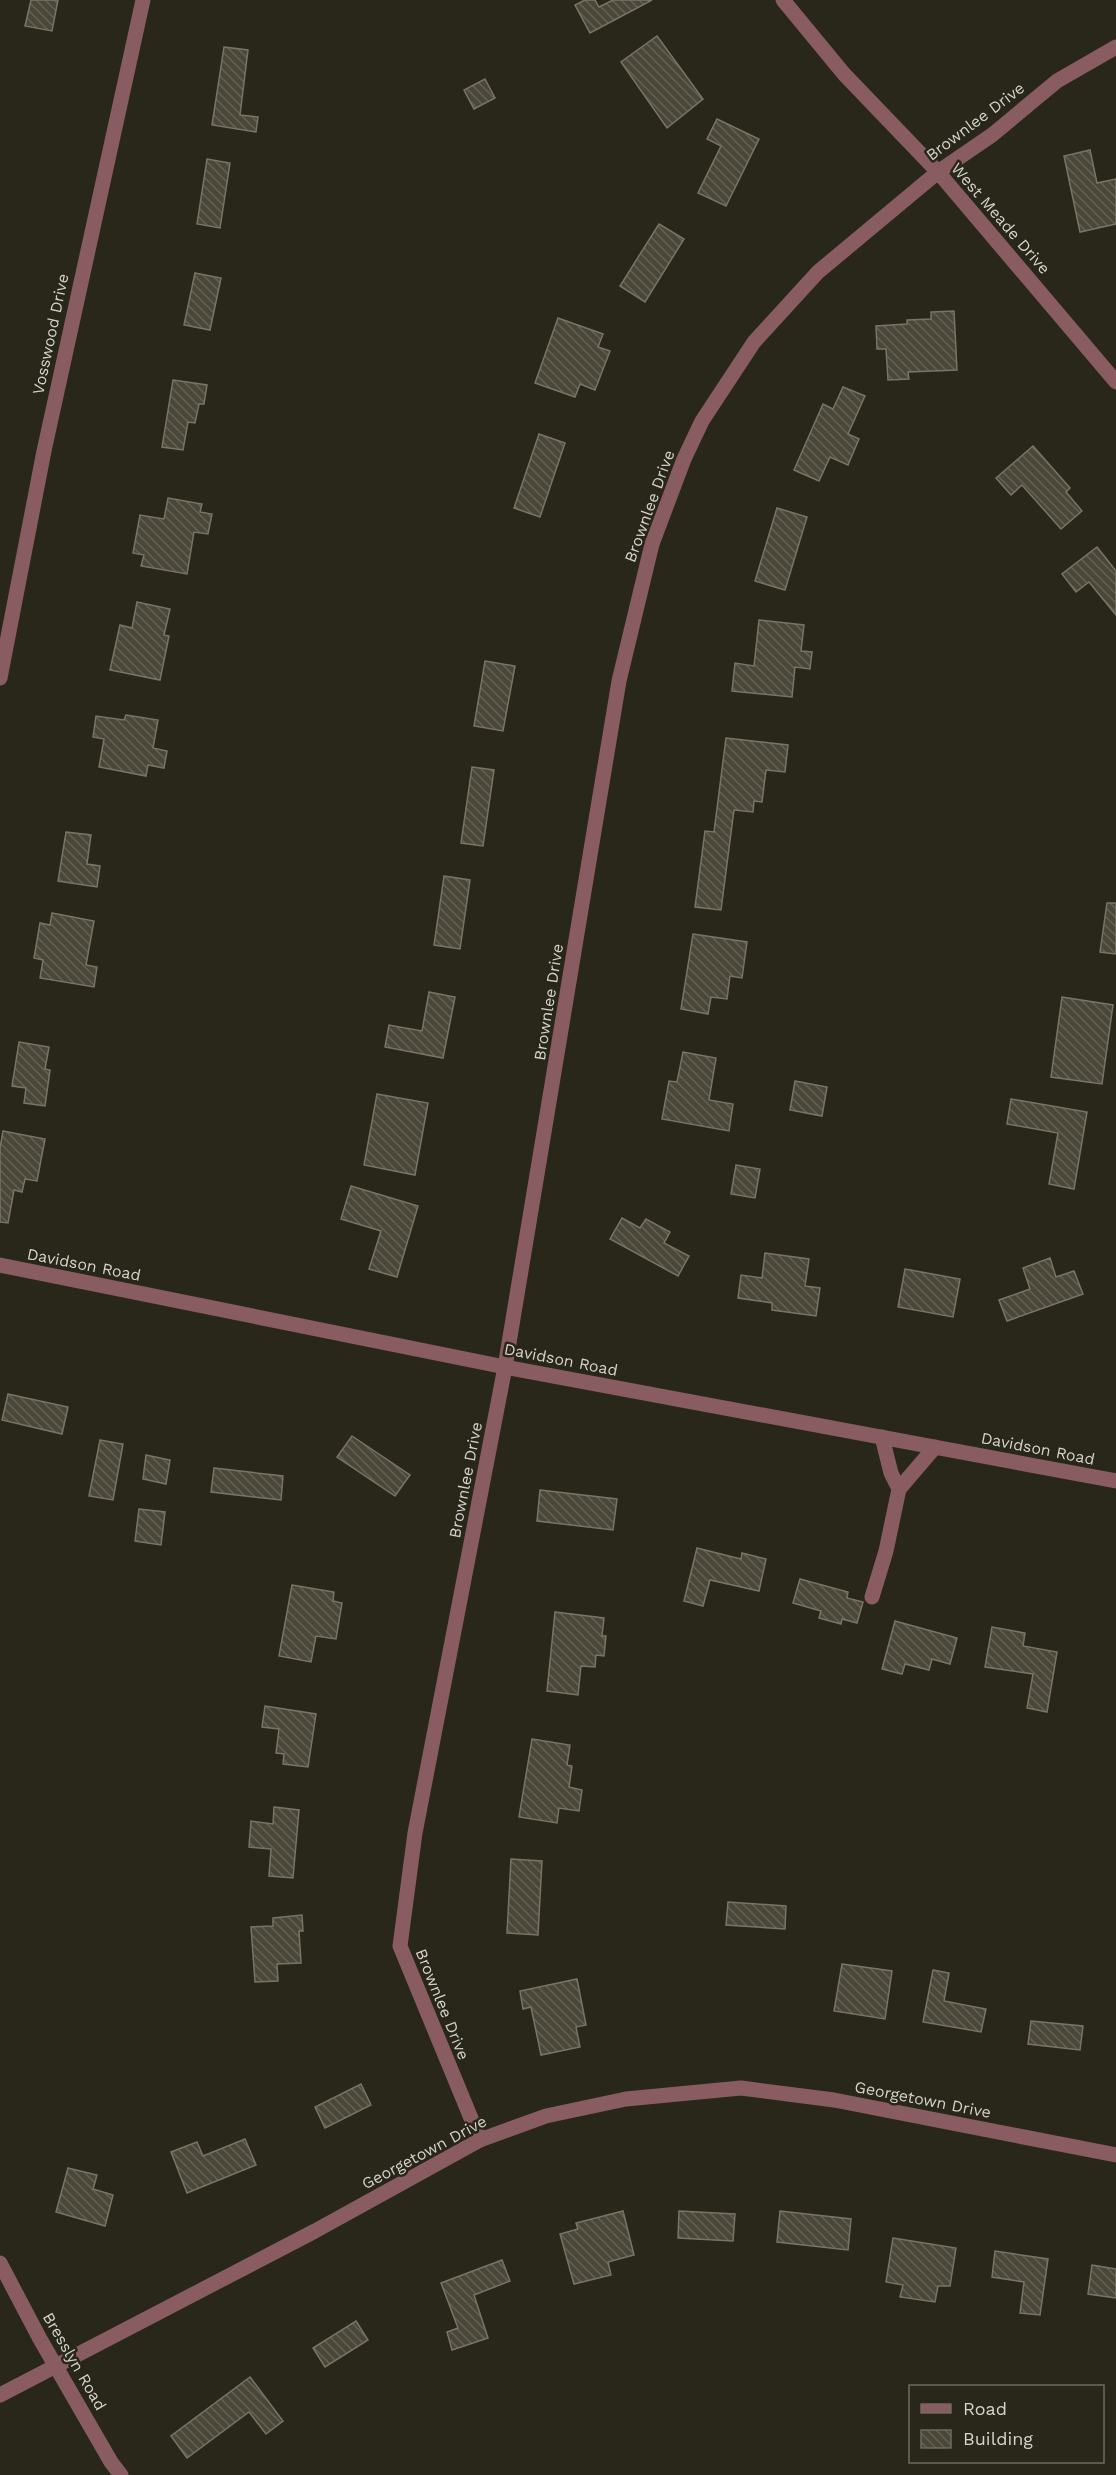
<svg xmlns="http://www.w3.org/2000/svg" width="1116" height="2475" viewBox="0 0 1116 2475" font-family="'Work Sans',sans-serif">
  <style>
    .building { fill: url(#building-back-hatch); stroke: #787567; stroke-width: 1.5 }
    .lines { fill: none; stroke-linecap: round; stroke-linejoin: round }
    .minor { stroke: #895c61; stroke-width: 15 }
    .labels { text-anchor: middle; stroke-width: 5; stroke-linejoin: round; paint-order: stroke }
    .street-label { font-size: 16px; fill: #d4d3cb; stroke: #29261a }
  </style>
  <defs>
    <pattern id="building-back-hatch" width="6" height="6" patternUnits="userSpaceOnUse" patternTransform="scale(1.5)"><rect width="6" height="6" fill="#4a4739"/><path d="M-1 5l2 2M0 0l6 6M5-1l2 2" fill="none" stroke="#636154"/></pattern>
  </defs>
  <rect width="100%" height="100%" fill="#29261a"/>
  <g class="building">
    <path d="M31 0H58L52 31 25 26Z"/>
    <path d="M585 0H595L599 7 613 0H652L590 33 575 5Z"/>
    <path d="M657 36 703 99 667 128 621 62Z"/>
    <path d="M224 47 248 50 240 115 258 117 256 132 212 125Z"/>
    <path d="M485 79 495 98 474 109 464 90Z"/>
    <path d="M717 119 759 139 726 206 698 193 721 146 707 139Z"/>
    <path d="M1090 150 1097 183 1116 179V224L1080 232 1064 156Z"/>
    <path d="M207 159 230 163 220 228 197 224Z"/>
    <path d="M659 224 684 239 645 302 620 286Z"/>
    <path d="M195 273 221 278 210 330 184 325Z"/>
    <path d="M954 311 957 370 908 372 909 379 888 380 886 349H877L876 326 907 324V320L931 319V312Z"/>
    <path d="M558 318 603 334 598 347 610 351 595 390 580 384 575 397 535 383Z"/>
    <path d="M173 380 207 385 204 404H199L195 423 188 422 183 450 162 447Z"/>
    <path d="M843 387 865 396 848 434 859 439 848 465 830 457 819 481 794 470 823 404 833 409Z"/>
    <path d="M539 434 565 443 540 517 514 508Z"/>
    <path d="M1033 446 1070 488 1066 492 1082 511 1061 529 1022 485 1011 495 996 478Z"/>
    <path d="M168 498 202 504 200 512 212 514 208 534 194 532 187 574 141 566 144 555 133 553 140 515 164 519Z"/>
    <path d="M777 508 807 517 785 590 755 581Z"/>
    <path d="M1097 547 1116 571V615L1089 582 1076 592 1062 574Z"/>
    <path d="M137 602 170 609 164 635 169 636 160 680 110 670 120 625 132 628Z"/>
    <path d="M759 620 804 625 801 651 812 652 810 669 795 667 792 697 732 691 735 663 754 666Z"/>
    <path d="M485 661 515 666 503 731 474 726Z"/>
    <path d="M126 715 158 720 153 748 167 751 164 768 148 765 146 776 99 767 104 739 93 737 96 716 124 720Z"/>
    <path d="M726 738 788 745 785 772 766 770 762 802 754 801 753 812 734 810 721 910 695 907 705 831 714 832Z"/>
    <path d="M472 767 494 770 483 846 461 843Z"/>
    <path d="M66 832 91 835 87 864 100 866 97 887 58 881Z"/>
    <path d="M444 876 470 880 460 949 434 945Z"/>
    <path d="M1107 903H1116V954L1100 952Z"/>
    <path d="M52 913 94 921 86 965 97 967 94 987 40 978 43 960 34 958 40 923 50 925Z"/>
    <path d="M693 934 747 942 742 978 730 976 727 999 711 997 708 1014 681 1009Z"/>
    <path d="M429 992 455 997 443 1058 385 1047 389 1025 422 1031Z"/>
    <path d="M1062 997 1113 1005 1102 1084 1051 1077Z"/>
    <path d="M19 1042 49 1047 45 1069 50 1070 45 1106 24 1103 26 1088 12 1086Z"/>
    <path d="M683 1052 716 1058 709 1100 733 1104 729 1131 662 1119 669 1081 677 1082Z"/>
    <path d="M795 1081 827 1087 822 1116 790 1110Z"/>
    <path d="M377 1094 428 1103 415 1175 364 1165Z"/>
    <path d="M1011 1099 1087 1112 1074 1189 1049 1184 1058 1133 1007 1124Z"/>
    <path d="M3 1131 45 1139 37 1181 25 1179 22 1192 14 1190 8 1223 0 1222V1148Z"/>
    <path d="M736 1165 760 1169 755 1198 731 1194Z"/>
    <path d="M351 1186 418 1206 397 1277 369 1269 381 1231 341 1219Z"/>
    <path d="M622 1218 640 1228 646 1219 670 1232 664 1243 689 1256 678 1276 610 1239Z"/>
    <path d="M765 1253 809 1259 805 1286 820 1288 816 1316 772 1310V1303L738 1298 741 1275 762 1278Z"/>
    <path d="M1050 1258 1056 1277 1074 1271 1083 1294 1007 1321 999 1300 1030 1289 1023 1268Z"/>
    <path d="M905 1269 960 1279 953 1317 898 1307Z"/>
    <path d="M8 1394 68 1407 62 1434 2 1420Z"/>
    <path d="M352 1436 410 1475 395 1496 337 1457Z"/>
    <path d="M100 1440 123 1444 113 1500 89 1496Z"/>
    <path d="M146 1455 170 1460 166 1484 143 1479Z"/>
    <path d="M214 1468 283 1476 281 1500 211 1492Z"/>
    <path d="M540 1490 617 1499 613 1530 537 1521Z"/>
    <path d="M139 1509 165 1512 161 1545 135 1541Z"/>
    <path d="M697 1548 741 1559 742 1553 766 1559 759 1591 710 1580 703 1606 684 1601Z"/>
    <path d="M800 1579 848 1592 847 1598 863 1602 857 1623 842 1619 841 1624 819 1618 821 1611 793 1603Z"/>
    <path d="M292 1585 334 1592 333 1601 342 1603 336 1639 316 1636 311 1662 279 1656Z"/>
    <path d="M555 1612 604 1618 602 1636H606L604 1656 596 1655 595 1667 581 1666 578 1695 547 1691Z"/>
    <path d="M895 1621 957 1638 950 1664 932 1659 929 1670 905 1664 902 1674 882 1669Z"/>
    <path d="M992 1627 1025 1633 1023 1646 1057 1652 1047 1712 1027 1708 1033 1674 985 1667Z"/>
    <path d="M265 1706 316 1714 308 1767 283 1764 284 1754 276 1753 279 1729 262 1727Z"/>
    <path d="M532 1739 570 1745 567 1765 572 1766 569 1787 582 1790 579 1811 559 1808 557 1823 519 1817Z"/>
    <path d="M274 1807 299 1810 293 1878 269 1876 271 1849 249 1847 251 1821 273 1824Z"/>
    <path d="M511 1859 542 1861 538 1935 507 1933Z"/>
    <path d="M728 1902 786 1906 785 1929 726 1925Z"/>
    <path d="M302 1915 303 1931H299L301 1963 277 1964 278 1981 255 1982 251 1927 273 1926V1918Z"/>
    <path d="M842 1964 892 1971 885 2019 834 2011Z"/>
    <path d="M933 1970 949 1973 944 2001 986 2009 981 2032 923 2022Z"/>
    <path d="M577 1979 586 2025 576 2027 580 2047 541 2055 531 2007 523 2009 520 1991Z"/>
    <path d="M1031 2021 1083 2026 1080 2050 1028 2044Z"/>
    <path d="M361 2084 371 2105 325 2128 315 2107Z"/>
    <path d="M245 2139 256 2165 187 2193 171 2152 197 2142 203 2156Z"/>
    <path d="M68 2168 97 2175 93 2189 113 2195 105 2226 56 2212Z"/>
    <path d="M623 2211 634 2255 608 2262 611 2275 574 2284 560 2234 578 2229 576 2223Z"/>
    <path d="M679 2211 735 2214 733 2241 678 2238Z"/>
    <path d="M780 2211 851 2219 848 2250 777 2242Z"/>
    <path d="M893 2238 956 2248 950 2286H938L935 2302 900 2297 903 2285 886 2282Z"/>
    <path d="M995 2251 1048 2259 1040 2315 1020 2313 1024 2282 992 2277Z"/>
    <path d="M502 2260 510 2281 474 2295 488 2338 452 2350 447 2332 458 2328 441 2283Z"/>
    <path d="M1092 2265 1116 2269V2298L1088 2294Z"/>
    <path d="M356 2321 368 2340 325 2367 313 2348Z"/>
    <path d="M250 2377 283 2421 266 2434 249 2412 187 2458 171 2436Z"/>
  </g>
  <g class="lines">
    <g class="minor">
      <path d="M783 0 844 74 938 172 1116 382"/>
      <path d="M0 678 44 451 143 0"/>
      <path d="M0 1265 505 1367 1116 1481"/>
      <path d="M882 1437 891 1473 899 1489"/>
      <path d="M872 1597 886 1551 899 1489 935 1447"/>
      <path d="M480 2140 400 1946 415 1833 505 1367 619 681 652 544 684 459 702 421 754 342 818 272 938 172 992 135 1057 81 1116 47"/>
      <path d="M0 2263 40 2339 111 2462 121 2475"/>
      <path d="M0 2395 315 2231 480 2140 546 2116 626 2099 741 2088 834 2100 1116 2155"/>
    </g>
  </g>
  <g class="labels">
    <g class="street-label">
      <text transform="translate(975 121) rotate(-37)" y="6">Brownlee Drive</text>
      <text transform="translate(1001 218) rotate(49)" y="6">West Meade Drive</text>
      <text transform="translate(50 334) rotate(-78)" y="6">Vosswood Drive</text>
      <text transform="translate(649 506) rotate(-70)" y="6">Brownlee Drive</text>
      <text transform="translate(548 1002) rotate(-81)" y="6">Brownlee Drive</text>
      <text transform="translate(84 1264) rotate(11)" y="6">Davidson Road</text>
      <text transform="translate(561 1359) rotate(11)" y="6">Davidson Road</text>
      <text transform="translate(1038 1448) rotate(11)" y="6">Davidson Road</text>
      <text transform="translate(465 1480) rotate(-79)" y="6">Brownlee Drive</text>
      <text transform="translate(443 2004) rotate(68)" y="6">Brownlee Drive</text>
      <text transform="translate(923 2099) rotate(11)" y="6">Georgetown Drive</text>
      <text transform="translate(424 2152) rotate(-28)" y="6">Georgetown Drive</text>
      <text transform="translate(75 2361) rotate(60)" y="6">Bresslyn Road</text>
    </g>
  </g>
  <rect x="909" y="2385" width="195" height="78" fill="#29261a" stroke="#6d6b61" stroke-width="1.5"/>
  <rect x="921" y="2404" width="30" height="9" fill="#895c61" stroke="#6d6b61" stroke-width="1.5"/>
  <text x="963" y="2415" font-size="18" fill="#d4d3cb">Road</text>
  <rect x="921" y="2430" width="30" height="18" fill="url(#building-back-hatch)" stroke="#6d6b61" stroke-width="1.5"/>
  <text x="963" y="2445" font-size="18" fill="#d4d3cb">Building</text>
</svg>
